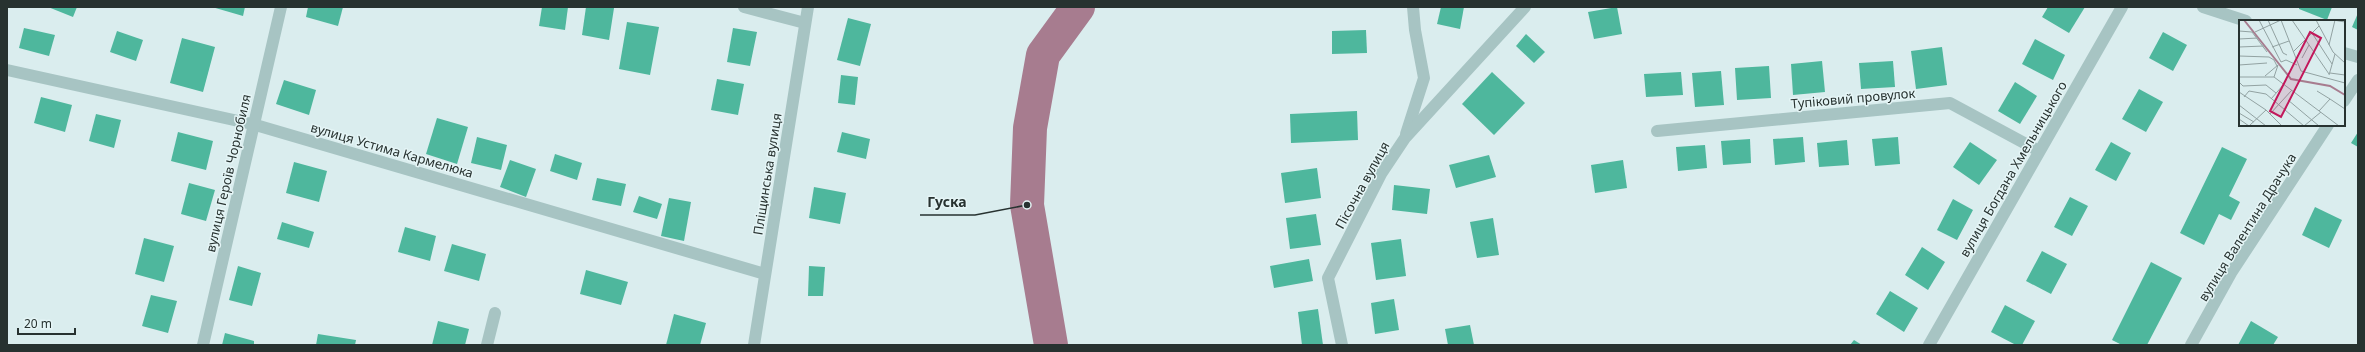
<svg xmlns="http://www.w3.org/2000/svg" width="2365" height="352" viewBox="0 0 2365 352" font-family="'Noto Sans',sans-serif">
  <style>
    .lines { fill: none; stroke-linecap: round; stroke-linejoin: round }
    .river { stroke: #a77c8f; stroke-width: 34 }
    .building { fill: #4eb79d }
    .minor { stroke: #a7c4c3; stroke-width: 12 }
    .labels { text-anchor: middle; stroke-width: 3; stroke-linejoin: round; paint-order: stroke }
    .street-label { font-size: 13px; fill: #273230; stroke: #e5f5f6 }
    .inset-river { fill: none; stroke: #a77c8f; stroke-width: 2 }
    .inset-road { fill: none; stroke: #92a2a2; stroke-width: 1 }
    .view { fill: #c2185b; fill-opacity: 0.15; stroke: #c2185b; stroke-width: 2 }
    .inset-edge { fill: none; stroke: #273230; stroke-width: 2 }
    .leader { fill: none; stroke: #273230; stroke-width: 1.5 }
    .callout-dot { fill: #273230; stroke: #e5f5f6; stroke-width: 1.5 }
    .callout-label { font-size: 14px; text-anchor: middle; font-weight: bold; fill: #273230; stroke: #e5f5f6; stroke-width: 3; stroke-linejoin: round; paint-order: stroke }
  </style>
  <rect width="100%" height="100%" fill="#daedee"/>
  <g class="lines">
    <path class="river" d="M1051 345 1027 205 1030 128 1043 55 1078 7"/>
  </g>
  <g class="building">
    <path d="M48 7H77L73 17Z"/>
    <path d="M212 7H245L243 16Z"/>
    <path d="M308 7H343L338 26 306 17Z"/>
    <path d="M542 7H568L565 30 539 26Z"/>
    <path d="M586 7 614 8 609 40 582 35Z"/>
    <path d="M1441 7H1464L1460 29 1437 24Z"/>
    <path d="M1617 7 1622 34 1594 39 1588 12Z"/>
    <path d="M2048 7H2085L2069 33 2042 17Z"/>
    <path d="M2299 7H2332L2327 20 2299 9Z"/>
    <path d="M2358 13V30L2352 27Z"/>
    <path d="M848 18 871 24 860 66 837 60Z"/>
    <path d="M627 22 659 27 650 75 619 69Z"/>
    <path d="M24 28 55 35 49 56 19 48Z"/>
    <path d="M733 28 757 32 750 66 727 62Z"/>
    <path d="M1366 30 1367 53 1332 54V31Z"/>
    <path d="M117 31 143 40 136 61 110 52Z"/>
    <path d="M2163 32 2187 45 2173 71 2149 58Z"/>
    <path d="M1526 34 1545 52 1534 63 1516 46Z"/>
    <path d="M182 38 215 47 203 92 170 83Z"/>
    <path d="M2035 39 2065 55 2053 80 2022 64Z"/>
    <path d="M1942 47 1947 85 1916 89 1911 51Z"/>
    <path d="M1822 61 1825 92 1793 95 1791 64Z"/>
    <path d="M1893 61 1895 87 1861 89 1859 63Z"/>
    <path d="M1769 66 1771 98 1737 100 1735 68Z"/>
    <path d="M1721 71 1724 105 1695 107 1692 73Z"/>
    <path d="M1492 72 1525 103 1494 135 1462 104Z"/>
    <path d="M1681 72 1683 95 1646 97 1644 74Z"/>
    <path d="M841 75 858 77 855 105 838 103Z"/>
    <path d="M717 79 744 84 738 115 711 110Z"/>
    <path d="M284 80 316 90 309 115 276 104Z"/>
    <path d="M2015 82 2037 96 2020 124 1998 111Z"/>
    <path d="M2139 89 2163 102 2146 132 2122 119Z"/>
    <path d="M41 97 72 105 65 132 34 123Z"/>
    <path d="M1357 111 1358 140 1291 143 1290 114Z"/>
    <path d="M96 114 121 120 114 148 89 141Z"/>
    <path d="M437 118 468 127 457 164 426 154Z"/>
    <path d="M178 132 213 141 206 170 171 161Z"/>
    <path d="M842 132 870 139 866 159 837 152Z"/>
    <path d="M2358 132V147L2351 143Z"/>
    <path d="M477 137 507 145 501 170 471 163Z"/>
    <path d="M1803 137 1805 162 1775 165 1773 139Z"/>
    <path d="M1898 137 1900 164 1875 166 1872 139Z"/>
    <path d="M1750 139 1751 163 1723 165 1721 141Z"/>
    <path d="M1847 140 1849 165 1819 167 1817 143Z"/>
    <path d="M1970 142 1997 160 1979 185 1953 167Z"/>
    <path d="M2111 142 2131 153 2116 181 2095 170Z"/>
    <path d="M1705 145 1707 168 1678 171 1676 147Z"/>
    <path d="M2222 147 2247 159 2229 196 2240 202 2231 220 2219 214 2204 245 2180 233Z"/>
    <path d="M555 154 582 163 577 180 550 171Z"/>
    <path d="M1489 155 1496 177 1456 188 1449 165Z"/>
    <path d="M510 160 536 169 526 197 500 187Z"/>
    <path d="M1623 160 1627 188 1595 193 1591 165Z"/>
    <path d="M294 162 327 171 319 202 286 193Z"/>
    <path d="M1317 168 1321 198 1285 203 1281 173Z"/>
    <path d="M597 178 626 184 621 206 592 200Z"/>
    <path d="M189 183 215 190 206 221 181 214Z"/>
    <path d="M1394 185 1430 189 1427 214 1392 210Z"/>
    <path d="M814 187 846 193 840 224 809 218Z"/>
    <path d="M639 196 662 204 657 219 633 212Z"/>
    <path d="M2070 197 2088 206 2072 236 2054 227Z"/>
    <path d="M669 198 691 202 684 241 661 236Z"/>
    <path d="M1953 199 1973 210 1957 240 1937 230Z"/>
    <path d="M2315 207 2342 220 2329 248 2302 235Z"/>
    <path d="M1316 214 1321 245 1290 249 1286 218Z"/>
    <path d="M1493 218 1499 255 1477 258 1470 222Z"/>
    <path d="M282 222 314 232 309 248 277 239Z"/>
    <path d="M405 227 436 236 430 261 398 252Z"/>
    <path d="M144 238 174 246 164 282 135 274Z"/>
    <path d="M1401 239 1406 276 1376 280 1371 243Z"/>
    <path d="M452 244 486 254 479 281 444 271Z"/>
    <path d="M1922 247 1945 262 1928 290 1905 275Z"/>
    <path d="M2042 251 2067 264 2051 294 2026 281Z"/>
    <path d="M1309 259 1313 281 1274 288 1270 266Z"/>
    <path d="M2151 262 2182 278 2147 345H2122L2112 340Z"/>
    <path d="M238 266 261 273 252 306 229 300Z"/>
    <path d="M809 266 825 267 823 296H808Z"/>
    <path d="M586 270 628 282 621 305 580 294Z"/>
    <path d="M1890 291 1918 308 1904 332 1876 314Z"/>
    <path d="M151 295 177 301 168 333 142 326Z"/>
    <path d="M1394 299 1399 330 1375 334 1371 303Z"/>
    <path d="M2005 305 2035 321 2022 345H2016L1991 332Z"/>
    <path d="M1318 309 1323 345H1302L1298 312Z"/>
    <path d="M674 314 706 323 700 345H666Z"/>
    <path d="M438 321 469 329 465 345H432Z"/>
    <path d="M2251 321 2278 337 2273 345H2238Z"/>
    <path d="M1470 325 1474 345H1448L1445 329Z"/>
    <path d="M225 333 254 341V345H222Z"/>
    <path d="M318 334 356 340 355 345H316Z"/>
    <path d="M1854 340 1862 345H1850Z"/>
  </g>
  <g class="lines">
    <g class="minor">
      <path d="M744 7 805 23"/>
      <path d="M2203 7 2246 21"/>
      <path d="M2344 53 2358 57"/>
      <path d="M7 70 252 124 765 274"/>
      <path d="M2344 101 2358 80"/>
      <path d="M1657 131 1950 103 2039 151"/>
      <path d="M1406 134 1424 78 1415 30 1413 7"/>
      <path d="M203 345 281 7"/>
      <path d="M487 345 495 313"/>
      <path d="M754 345 808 7"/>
      <path d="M1342 345 1328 278 1381 174 1405 138 1525 7"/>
      <path d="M1929 345 2122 7"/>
      <path d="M2191 345 2231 273 2328 125"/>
    </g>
  </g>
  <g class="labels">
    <g class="street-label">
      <text transform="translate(1853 98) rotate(-5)" y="5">Тупіковий провулок</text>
      <text transform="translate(392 150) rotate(16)" y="5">вулиця Устима Кармелюка</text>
      <text transform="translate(2013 169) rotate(-60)" y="5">вулиця Богдана Хмельницького</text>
      <text transform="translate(228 173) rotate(-77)" y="5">вулиця Героїв Чорнобиля</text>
      <text transform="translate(767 174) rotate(-81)" y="5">Пліщинська вулиця</text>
      <text transform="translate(1362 185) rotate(-61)" y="5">Пісочна вулиця</text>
      <text transform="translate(2247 227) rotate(-58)" y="5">вулиця Валентина Драчука</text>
    </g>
  </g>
  <g transform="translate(2239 20)">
    <rect width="106" height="106" fill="#daedee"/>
    <path class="inset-river" d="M5 0 52 59 91 66 106 75"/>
    <path class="inset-road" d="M20 0 42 42M29 0 44 33 48 35M42 0 62 51 106 63M53 0 90 54M77 0 94 32 106 43M94 0 106 2M0 11 13 12 28 32M16 12 42 0M73 13 93 44M0 19 19 18M90 25 96 0M0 27 25 26M33 27 50 21M54 32 80 6M0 36 30 37 35 40 38 46M63 38 70 25M42 42 47 40 58 45M0 45 28 43M91 53 106 55M90 55 96 34M26 56 39 45M0 57H35L100 106M35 57 39 45M0 62 4 66 27 65 37 73M78 71 91 79M0 72 27 90 43 106M5 77 10 71 27 74 65 106 82 92M32 79 45 64M49 80 80 106M0 85 27 106M80 91 91 79 106 89M0 93 15 102M31 94 53 70M0 99 10 106M10 106 27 90"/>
    <path class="view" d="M71 12 82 18 42 97 31 91Z"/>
    <rect width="106" height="106" class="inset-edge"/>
  </g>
  <path class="leader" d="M1027 205L975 215H920"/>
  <circle class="callout-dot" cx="1027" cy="205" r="4"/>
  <g class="callout-label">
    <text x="947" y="207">Гуска</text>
  </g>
  <rect width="2365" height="352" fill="none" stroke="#273230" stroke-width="16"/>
  <path d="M18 328v6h57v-6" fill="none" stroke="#273230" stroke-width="2"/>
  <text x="24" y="328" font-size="12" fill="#273230" stroke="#e5f5f6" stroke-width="3" paint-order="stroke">20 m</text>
</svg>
